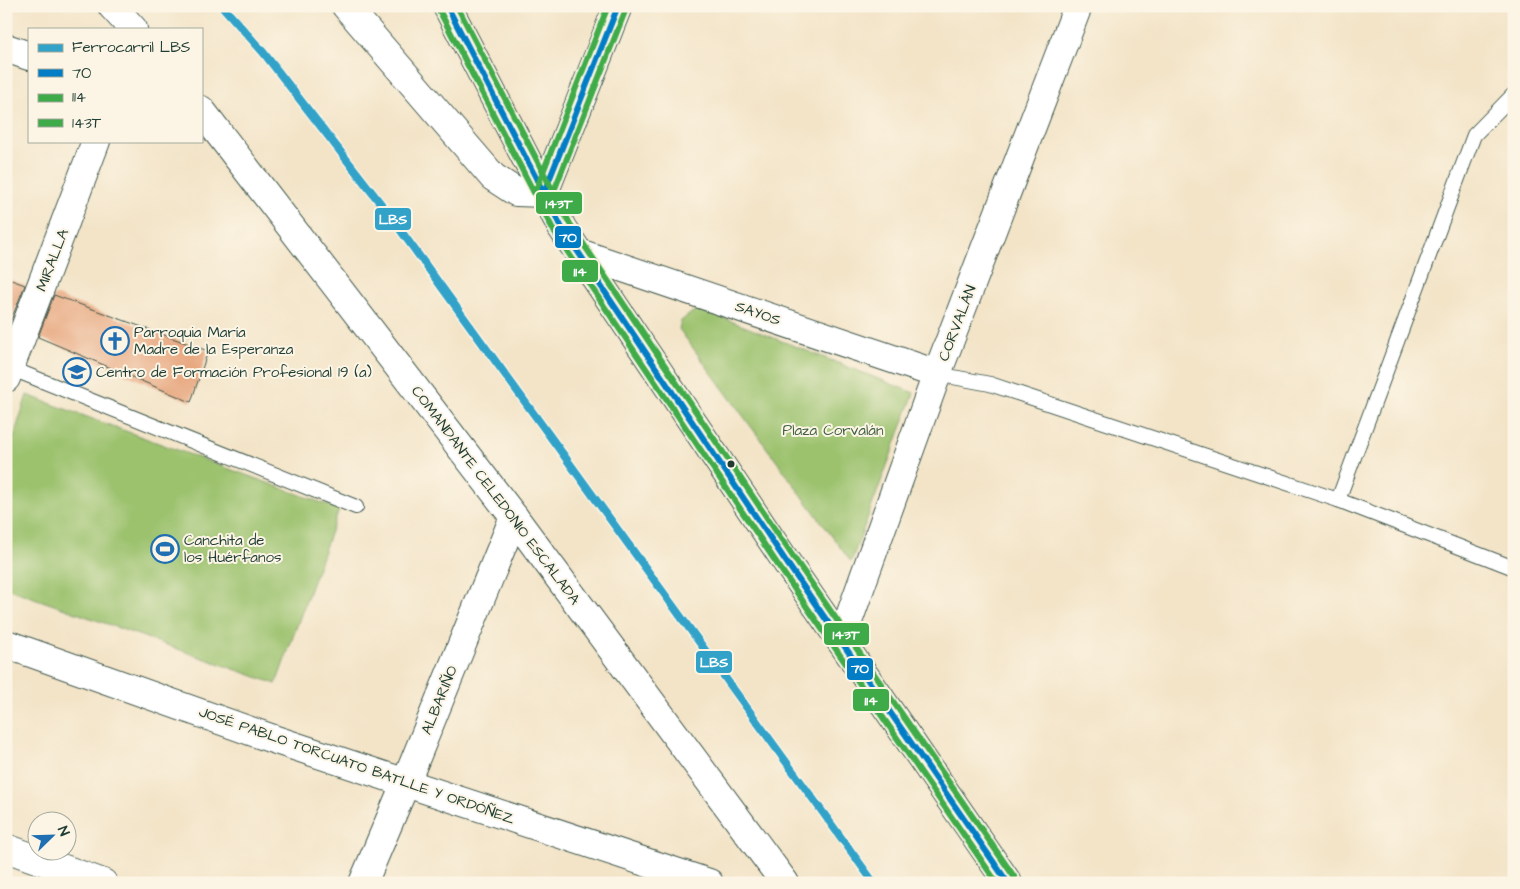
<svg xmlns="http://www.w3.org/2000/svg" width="1520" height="889" viewBox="0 0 1520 889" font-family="'Architects Daughter',sans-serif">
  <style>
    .green { fill: #9cc26e; stroke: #5e8051 }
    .building { fill: #e6a379 }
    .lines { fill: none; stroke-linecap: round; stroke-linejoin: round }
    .service-casing { stroke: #3f564a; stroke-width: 16 }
    .minor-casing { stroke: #3f564a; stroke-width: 30 }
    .secondary-casing { stroke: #3f564a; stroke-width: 30 }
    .service { stroke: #fff; stroke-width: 14 }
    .minor { stroke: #fff; stroke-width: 28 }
    .secondary { stroke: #fff; stroke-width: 28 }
    .bus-1-casing { stroke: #fcf5e5; stroke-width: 10 }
    .bus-2-casing { stroke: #fcf5e5; stroke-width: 10 }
    .bus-3-casing { stroke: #fcf5e5; stroke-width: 10 }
    .bus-1 { stroke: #007dc5; stroke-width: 6 }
    .bus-2 { stroke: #3fab48; stroke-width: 6 }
    .bus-3 { stroke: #3fab48; stroke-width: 6 }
    .rail-1-casing { stroke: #fcf5e5; stroke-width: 11 }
    .rail-1 { stroke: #32a2c8; stroke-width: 8 }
    .bus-dot { fill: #1f3d34; stroke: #fcf5e5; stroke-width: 2 }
    .labels { text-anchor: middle; stroke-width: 4; stroke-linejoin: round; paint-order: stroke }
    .street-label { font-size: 15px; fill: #1f3d34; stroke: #fcf5e5 }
    .poi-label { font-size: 15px; fill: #1f3d34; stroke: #fcf5e5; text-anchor: start }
    .park-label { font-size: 15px; fill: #3e5e42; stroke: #fcf5e5 }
    .line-badge { stroke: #fcf5e5; stroke-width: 2 }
    .badge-label { font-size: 14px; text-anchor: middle; font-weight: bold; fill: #fff }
  </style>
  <rect width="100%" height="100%" fill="#fcf5e5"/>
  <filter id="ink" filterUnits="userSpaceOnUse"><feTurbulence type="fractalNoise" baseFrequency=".02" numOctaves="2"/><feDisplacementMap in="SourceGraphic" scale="10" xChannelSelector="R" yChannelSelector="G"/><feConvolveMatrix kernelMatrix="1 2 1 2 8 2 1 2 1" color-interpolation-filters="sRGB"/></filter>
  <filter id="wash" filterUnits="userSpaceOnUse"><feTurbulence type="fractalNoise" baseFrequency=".0096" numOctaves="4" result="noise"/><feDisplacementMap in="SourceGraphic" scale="20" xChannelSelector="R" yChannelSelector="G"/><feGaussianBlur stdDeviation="1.12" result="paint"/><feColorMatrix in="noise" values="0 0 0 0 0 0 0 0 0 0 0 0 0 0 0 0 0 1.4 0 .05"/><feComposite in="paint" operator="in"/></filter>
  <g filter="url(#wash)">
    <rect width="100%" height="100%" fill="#f3e4c8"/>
    <g class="green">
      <path d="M698 308 914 393 851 562 679 329 681 321Z"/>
      <path d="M27 395 339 509 276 684 6 588V461Z"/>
    </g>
    <g id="blocks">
      <g class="building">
        <path d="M6 278 25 285 9 325 6 324Z"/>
        <path d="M54 295 208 351 191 402 38 337Z"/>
      </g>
    </g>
  </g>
  <g filter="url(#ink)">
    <use href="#blocks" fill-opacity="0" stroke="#3f564a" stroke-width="1"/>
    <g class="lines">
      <defs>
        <g id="service">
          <path d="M10 368 356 507"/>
          <path d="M937 374 990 384 1338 500 1474 135 1514 94"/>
          <path d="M1338 500 1514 568"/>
        </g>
        <g id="minor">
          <path d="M112 6 133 29"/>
          <path d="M346 6 493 177 516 192 544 193 618 6"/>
          <path d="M6 48 29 56"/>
          <path d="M201 110 514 517 785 883"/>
          <path d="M579 253 937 374"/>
          <path d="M6 378 96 141"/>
          <path d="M841 641 937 374 1078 6"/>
          <path d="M6 644 273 739 709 883"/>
          <path d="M6 848 103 883"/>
          <path d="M363 883 406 782 514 517"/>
        </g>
        <path id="secondary" d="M447 6 562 228 787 563 1008 883"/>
      </defs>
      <use href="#service" class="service-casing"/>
      <use href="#minor" class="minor-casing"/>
      <use href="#secondary" class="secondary-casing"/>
      <use href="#service" class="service"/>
      <use href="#minor" class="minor"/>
      <use href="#secondary" class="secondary"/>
      <defs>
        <g id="bus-1">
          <path d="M447 6 562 228 787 563 1008 883"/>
          <path d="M544 193 618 6"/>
        </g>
        <g id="bus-2">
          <path d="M439 10 555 233 780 568 997 883"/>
          <path d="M552 196 626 9"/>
        </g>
        <g id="bus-3">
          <path d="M457 6 570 224 794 558 1015 878"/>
          <path d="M536 190 608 6"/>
        </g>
      </defs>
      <use href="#bus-1" class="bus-1-casing"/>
      <use href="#bus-2" class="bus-2-casing"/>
      <use href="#bus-3" class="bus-3-casing"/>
      <use href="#bus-1" class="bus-1"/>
      <use href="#bus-2" class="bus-2"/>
      <use href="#bus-3" class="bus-3"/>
      <defs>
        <path id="rail-1" d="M222 6 263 52 388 213 874 883"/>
      </defs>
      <use href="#rail-1" class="rail-1-casing"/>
      <use href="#rail-1" class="rail-1"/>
    </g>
  </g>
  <defs>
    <symbol id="church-ring" viewBox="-11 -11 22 22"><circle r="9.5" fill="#fcf5e5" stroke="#1f6fb2" stroke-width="1.5"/><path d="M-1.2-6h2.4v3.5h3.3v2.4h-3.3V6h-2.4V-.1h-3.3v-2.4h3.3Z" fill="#1f6fb2"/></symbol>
    <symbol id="school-ring" viewBox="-11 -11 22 22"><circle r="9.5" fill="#fcf5e5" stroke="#1f6fb2" stroke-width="1.5"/><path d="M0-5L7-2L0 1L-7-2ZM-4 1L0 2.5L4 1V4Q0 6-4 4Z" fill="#1f6fb2"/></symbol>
    <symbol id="stadium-ring" viewBox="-11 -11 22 22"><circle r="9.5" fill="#fcf5e5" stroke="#1f6fb2" stroke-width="1.5"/><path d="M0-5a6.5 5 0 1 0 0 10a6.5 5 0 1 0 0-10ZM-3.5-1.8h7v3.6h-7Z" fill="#1f6fb2"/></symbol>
  </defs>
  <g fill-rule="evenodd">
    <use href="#church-ring" x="99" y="325" width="32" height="32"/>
    <use href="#school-ring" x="61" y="356" width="32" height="32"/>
    <use href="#stadium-ring" x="149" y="533" width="32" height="32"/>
  </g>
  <circle class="bus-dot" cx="731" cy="464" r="4.5"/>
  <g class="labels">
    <g class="street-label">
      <text transform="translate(52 260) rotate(-69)" y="5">MIRALLA</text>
      <text transform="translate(758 313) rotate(19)" y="5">SAYOS</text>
      <text transform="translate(957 323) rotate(-69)" y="5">CORVALÁN</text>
      <text transform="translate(496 495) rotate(53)" y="5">COMANDANTE CELEDONIO ESCALADA</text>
      <text transform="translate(439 700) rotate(-68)" y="5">ALBARIÑO</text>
      <text transform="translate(357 765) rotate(19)" y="5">JOSÉ PABLO TORCUATO BATLLE Y ORDÓÑEZ</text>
    </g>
    <g class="poi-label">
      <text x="134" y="337">Parroquia María<tspan x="134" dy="17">Madre de la Esperanza</tspan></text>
      <text x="96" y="377">Centro de Formación Profesional 19 (a)</text>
      <text x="184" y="545">Canchita de<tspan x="184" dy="17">los Huérfanos</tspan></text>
    </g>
    <g class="park-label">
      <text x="833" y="435">Plaza Corvalán</text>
    </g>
  </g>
  <g class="line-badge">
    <rect x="535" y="191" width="48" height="24" rx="5" fill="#3fab48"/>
    <rect x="374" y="207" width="38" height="24" rx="5" fill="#32a2c8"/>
    <rect x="554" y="225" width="28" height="24" rx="5" fill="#007dc5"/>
    <rect x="561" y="259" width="38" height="24" rx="5" fill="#3fab48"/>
    <rect x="823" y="622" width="47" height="24" rx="5" fill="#3fab48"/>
    <rect x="695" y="650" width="38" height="24" rx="5" fill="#32a2c8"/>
    <rect x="846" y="657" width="28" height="24" rx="5" fill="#007dc5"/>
    <rect x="852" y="688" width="38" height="24" rx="5" fill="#3fab48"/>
  </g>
  <g class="badge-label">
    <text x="559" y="208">143T</text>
    <text x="393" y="224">LBS</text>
    <text x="568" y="242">7O</text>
    <text x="580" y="276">114</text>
    <text x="846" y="639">143T</text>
    <text x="714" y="667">LBS</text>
    <text x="860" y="673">7O</text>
    <text x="871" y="705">114</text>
  </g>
  <rect width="1520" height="889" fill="none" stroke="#fcf5e5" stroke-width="25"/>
  <rect x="28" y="28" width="175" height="115" fill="#fcf5e5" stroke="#a4ab9e"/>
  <rect x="38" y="44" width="25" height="8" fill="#32a2c8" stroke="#a4ab9e"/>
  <text x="72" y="52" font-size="15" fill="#1f3d34">Ferrocarril LBS</text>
  <rect x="38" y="69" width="25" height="8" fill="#007dc5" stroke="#a4ab9e"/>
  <text x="72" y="78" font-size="15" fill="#1f3d34">7O</text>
  <rect x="38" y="94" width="25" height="8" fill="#3fab48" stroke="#a4ab9e"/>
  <text x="72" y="102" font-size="15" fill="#1f3d34">114</text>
  <rect x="38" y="119" width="25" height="8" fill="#3fab48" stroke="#a4ab9e"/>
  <text x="72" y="128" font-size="15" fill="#1f3d34">143T</text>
  <g transform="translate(52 836) rotate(67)"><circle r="24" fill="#fcf5e5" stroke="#a4ab9e"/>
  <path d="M0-4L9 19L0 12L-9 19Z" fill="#1f6fb2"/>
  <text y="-8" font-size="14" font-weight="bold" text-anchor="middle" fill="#1f3d34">N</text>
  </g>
</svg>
